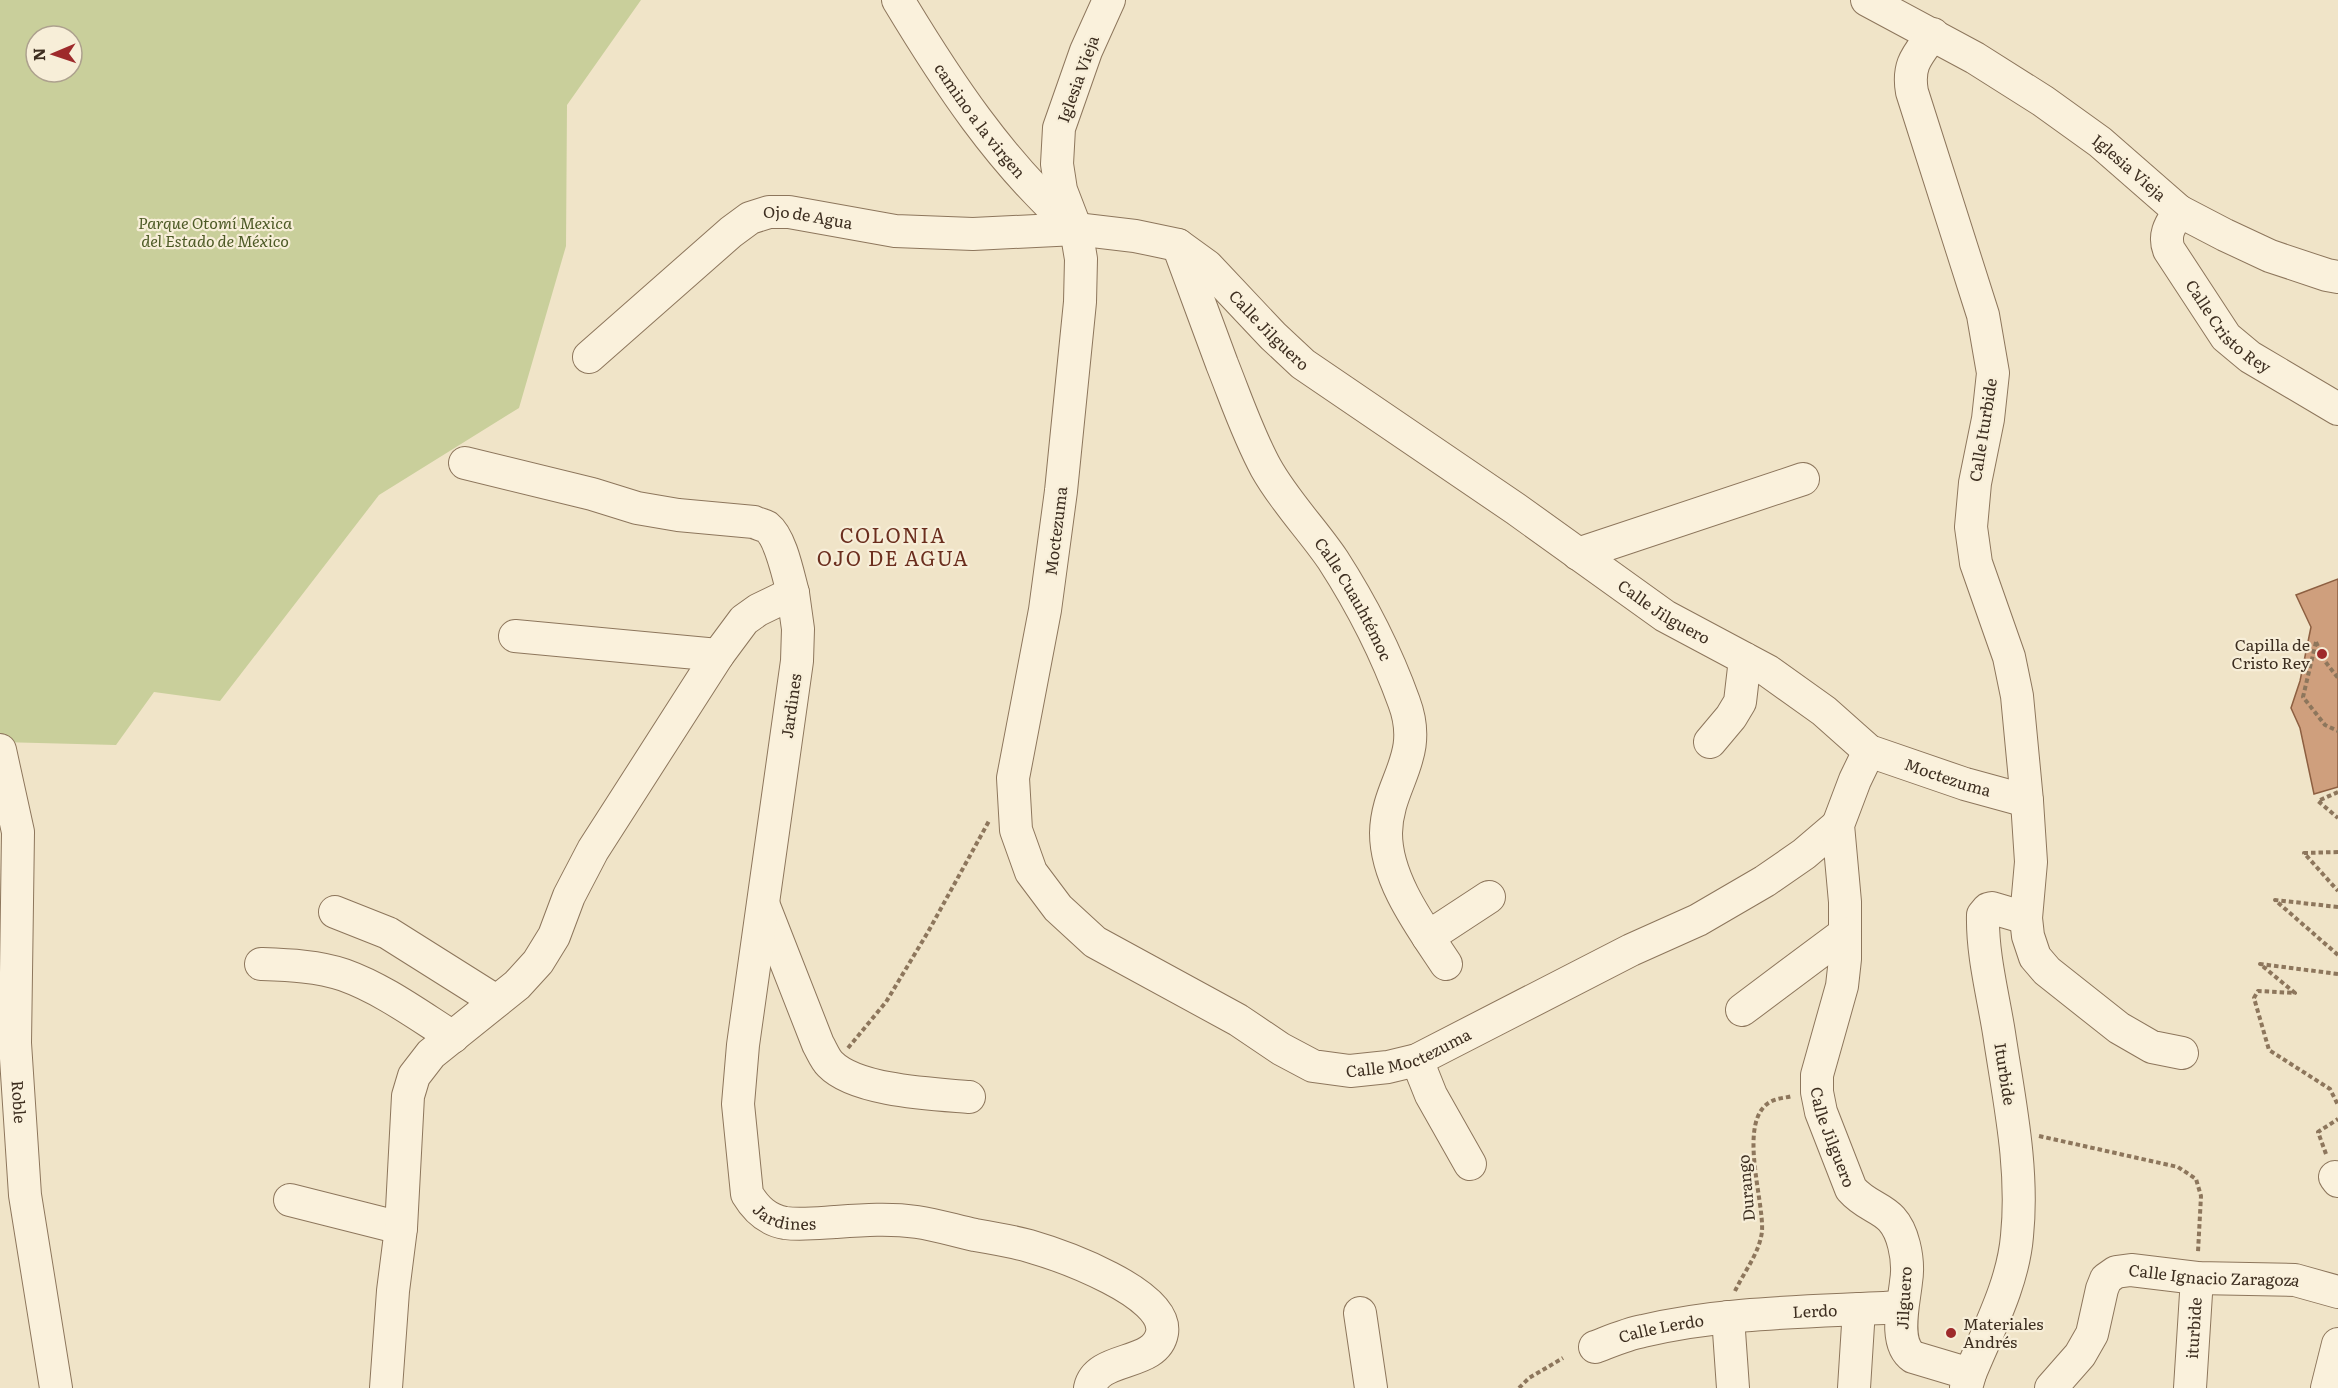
<svg xmlns="http://www.w3.org/2000/svg" width="2338" height="1388" viewBox="0 0 2338 1388" font-family="Literata,serif">
  <style>
    .green { fill: #c9cf9b; fill-rule: evenodd }
    .building { fill: #cf9f7d; stroke: #8d5f41; stroke-width: 1.5 }
    .lines { fill: none; stroke-linecap: round; stroke-linejoin: round }
    .minor-casing { stroke: #8d765c; stroke-width: 34 }
    .path { stroke: #8d765c; stroke-width: 4; stroke-dasharray: 4.5 3; stroke-linecap: butt }
    .minor { stroke: #faf1dc; stroke-width: 32 }
    .poi-dot { fill: #9e2a2b; stroke: #f7eed8; stroke-width: 2 }
    .labels { text-anchor: middle; stroke-width: 4.5; stroke-linejoin: round; paint-order: stroke }
    .street-label { font-size: 16px; fill: #3d2e20; stroke: #f7eed8 }
    .park-label { font-size: 16px; font-style: italic; fill: #4d5a26; stroke: #f7eed8 }
    .poi-label { font-size: 16px; fill: #3d2e20; stroke: #f7eed8; text-anchor: end }
    .quarter-label { font-size: 20px; letter-spacing: 1.5px; fill: #6b2e1e; stroke: #f7eed8 }
  </style>
  <rect width="100%" height="100%" fill="#f0e4c8"/>
  <path class="green" d="M0 0H641L567 105 566 246 519 408 379 495 220 701 154 692 116 745 0 742ZM36 36H72V72H36Z"/>
  <path class="building" d="M2338 579V787L2314 794 2300 728 2291 708 2300 681 2311 627 2296 595Z"/>
  <g class="lines">
    <defs>
      <g id="minor">
        <path id="s1" d="M898 0C948 83 999 160 1071 225"/>
        <path id="s2" d="M1109 0 1086 51 1059 128 1057 164 1061 190 1076 229 1081 259 1080 302 1061 491 1045 610 1013 778 1016 830 1031 872 1058 908 1095 942 1238 1020 1281 1049 1313 1066 1350 1071 1388 1067 1417 1060 1631 950 1698 920 1765 881 1804 854 1838 825"/>
        <path id="s3" d="M1867 0 1975 58 2043 101 2100 142 2179 211 2225 235 2270 256 2327 275 2338 277"/>
        <path d="M1933 34C1918 55 1907 64 1912 92L1983 315 1993 373 1988 419 1975 483 1971 527 1976 563 2009 657 2017 696 2027 801 2031 862 2026 918 2028 936 2035 957 2047 971 2119 1028 2152 1047 2182 1053"/>
        <path id="s4" d="M2179 211C2171 224 2163 234 2169 250L2226 337 2250 357 2338 409"/>
        <path id="s5" d="M1178 245C1193 285 1207 324 1222 364 1236 399 1248 435 1266 468 1285 502 1312 529 1333 560 1362 605 1386 652 1404 702 1425 758 1387 782 1386 833 1386 880 1421 926 1446 964"/>
        <path id="s6" d="M589 357 731 232 750 218 769 212H789L895 231 973 234 1076 229 1135 236 1178 245 1207 266 1273 336 1303 364 1516 509 1665 616 1768 671 1824 711 1869 751 1965 784 2027 801"/>
        <path d="M465 463 592 494 637 508 678 515 754 522C758 524 763 525 767 527 781 538 788 575 793 593"/>
        <path d="M1578 554 1803 479"/>
        <path d="M515 636 718 655"/>
        <path d="M1710 742 1731 717 1740 702 1745 659"/>
        <path id="s7" d="M0 750 18 832 15 1043 25 1195 56 1388"/>
        <path id="s8" d="M1869 751 1855 780 1838 825 1845 902V959L1842 986 1817 1075V1092L1821 1112 1851 1189C1872 1213 1894 1205 1904 1245 1907 1257 1908 1270 1906 1282 1904 1303 1893 1343 1913 1357L1970 1374"/>
        <path d="M764 906 818 1044C822 1051 825 1059 830 1064 856 1091 933 1094 969 1097"/>
        <path d="M335 912 388 933 496 1001"/>
        <path d="M1428 937 1489 897"/>
        <path d="M261 964C288 965 318 966 344 975 383 989 418 1015 453 1037"/>
        <path d="M1742 1010 1845 933"/>
        <path d="M1417 1060 1431 1095 1470 1164"/>
        <path d="M2335 1177 2338 1181"/>
        <path d="M290 1200 401 1228"/>
        <path d="M1360 1313 1371 1388"/>
        <path d="M1728 1317 1733 1388"/>
        <path id="s9" d="M1595 1347C1611 1341 1627 1334 1643 1331 1728 1311 1815 1312 1901 1307"/>
        <path id="s10" d="M386 1388 393 1291 401 1228 408 1096 414 1076 431 1054 517 985 538 962 554 936 569 896 593 850 718 655 744 620 758 610 793 593 798 629 797 661 743 1045 738 1104 747 1194C756 1209 767 1220 785 1223 801 1225 819 1223 835 1222 863 1220 890 1218 917 1222 937 1225 956 1231 975 1235 993 1238 1011 1241 1029 1246 1060 1255 1169 1293 1162 1333 1156 1367 1097 1355 1090 1388"/>
        <path d="M1854 1388 1859 1309"/>
        <path d="M1966 1388 1970 1374C1988 1330 2013 1284 2017 1236 2024 1168 2009 1100 1999 1033 1993 995 1982 954 1983 915L1988 909 1992 908 2026 918"/>
        <path id="s11" d="M2051 1388 2080 1355 2092 1334 2102 1289 2106 1279 2116 1272 2131 1270 2197 1278 2295 1280 2338 1292"/>
        <path id="s12" d="M2190 1388 2197 1278"/>
        <path d="M2327 1388 2338 1344"/>
      </g>
    </defs>
    <use href="#minor" class="minor-casing"/>
    <g class="path">
      <path d="M2316 642 2303 697 2325 725 2338 731"/>
      <path d="M2316 642 2324 660 2338 678"/>
      <path d="M2338 792 2318 801 2338 818"/>
      <path d="M2338 852 2304 853 2338 891"/>
      <path d="M2338 907 2275 900 2338 955"/>
      <path d="M2338 974 2260 964 2295 993 2258 991 2254 998 2269 1050 2330 1089 2338 1105"/>
      <path d="M848 1048 886 1002 928 932 989 821"/>
      <path d="M2039 1136 2178 1167 2196 1179 2201 1196 2198 1252"/>
      <path d="M2326 1154 2318 1132 2338 1119"/>
      <path d="M1735 1291C1744 1272 1760 1252 1762 1231 1764 1200 1737 1121 1770 1102 1777 1098 1785 1098 1792 1096"/>
      <path d="M1519 1388 1529 1378 1563 1358"/>
    </g>
    <use href="#minor" class="minor"/>
  </g>
  <g class="poi-dot">
    <circle cx="2322" cy="654" r="6"/>
    <circle cx="1951" cy="1333" r="6"/>
  </g>
  <g class="labels">
    <g class="street-label">
      <text transform="translate(1078 79) rotate(-70)" y="6">Iglesia Vieja</text>
      <text dy="6" stroke="none"><textPath href="#s1" startOffset="146">camino a la virgen</textPath></text>
      <text dy="6" stroke="none"><textPath href="#s3" startOffset="312">Iglesia Vieja</textPath></text>
      <text dy="6" stroke="none"><textPath href="#s6" startOffset="272">Ojo de Agua</textPath></text>
      <text dy="6" stroke="none"><textPath href="#s4" startOffset="140">Calle Cristo Rey</textPath></text>
      <text dy="6" stroke="none"><textPath href="#s6" startOffset="770">Calle Jilguero</textPath></text>
      <text transform="translate(1983 430) rotate(-81)" y="6">Calle Iturbide</text>
      <text transform="translate(1056 531) rotate(-83)" y="6">Moctezuma</text>
      <text dy="6" stroke="none"><textPath href="#s5" startOffset="398">Calle Cuauhtémoc</textPath></text>
      <text dy="6" stroke="none"><textPath href="#s6" startOffset="1256">Calle Jilguero</textPath></text>
      <text transform="translate(791 706) rotate(-82)" y="6">Jardines</text>
      <text dy="6" stroke="none"><textPath href="#s6" startOffset="1588">Moctezuma</textPath></text>
      <text dy="6" stroke="none"><textPath href="#s2" startOffset="1338">Calle Moctezuma</textPath></text>
      <text transform="translate(2005 1074) rotate(81)" y="6">Iturbide</text>
      <text dy="6" stroke="none"><textPath href="#s7" startOffset="354">Roble</textPath></text>
      <text dy="6" stroke="none"><textPath href="#s8" startOffset="399">Calle Jilguero</textPath></text>
      <text transform="translate(1746 1188) rotate(-95)" y="6">Durango</text>
      <text dy="6" stroke="none"><textPath href="#s10" startOffset="1593">Jardines</textPath></text>
      <text dy="6" stroke="none"><textPath href="#s11" startOffset="236">Calle Ignacio Zaragoza</textPath></text>
      <text transform="translate(1904 1298) rotate(-87)" y="6">Jilguero</text>
      <text dy="6" stroke="none"><textPath href="#s9" startOffset="224">Lerdo</textPath></text>
      <text dy="6" stroke="none"><textPath href="#s12" startOffset="60">iturbide</textPath></text>
      <text dy="6" stroke="none"><textPath href="#s9" startOffset="69">Calle Lerdo</textPath></text>
    </g>
    <g class="park-label">
      <text x="215" y="229">Parque Otomí Mexica<tspan x="215" dy="18">del Estado de México</tspan></text>
    </g>
    <g class="poi-label">
      <text x="2310" y="651">Capilla de<tspan x="2310" dy="18">Cristo Rey</tspan></text>
      <text x="1963" y="1330" text-anchor="start">Materiales<tspan x="1963" dy="18">Andrés</tspan></text>
    </g>
    <g class="quarter-label">
      <text x="893" y="543">COLONIA<tspan x="893" dy="23">OJO DE AGUA</tspan></text>
    </g>
  </g>
  <g transform="translate(54 54) rotate(268)"><circle r="28" fill="#f7eed8" stroke="#ada18e" stroke-width="1.5"/>
  <path d="M0-4.5L10 22L0 15L-10 22Z" fill="#9e2a2b"/>
  <text y="-9" font-size="16" font-weight="bold" text-anchor="middle" fill="#3d2e20">N</text>
  </g>
</svg>
